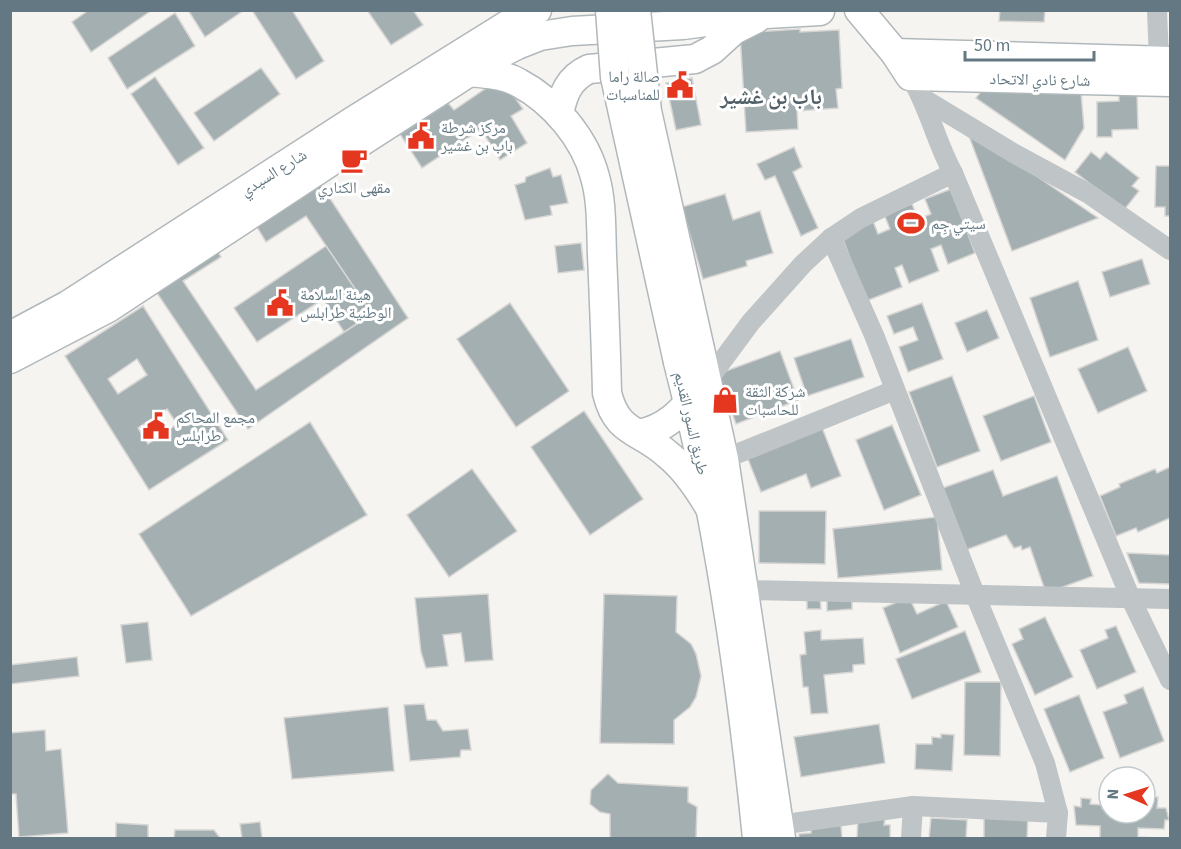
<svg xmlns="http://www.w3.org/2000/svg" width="1181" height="849" viewBox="0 0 1181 849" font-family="'Source Sans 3','Noto Naskh Arabic',sans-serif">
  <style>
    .building { fill: #a4afb2; stroke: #d6d5d3; stroke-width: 1.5; fill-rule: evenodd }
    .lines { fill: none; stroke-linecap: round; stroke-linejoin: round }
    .secondary-casing { stroke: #b1b8bb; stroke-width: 31 }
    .minor { stroke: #bfc4c6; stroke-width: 20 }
    .secondary { stroke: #fff; stroke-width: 28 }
    .secondary-bridge-casing { stroke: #b1b8bb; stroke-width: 31; stroke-linecap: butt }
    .secondary-bridge { stroke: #fff; stroke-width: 28 }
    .labels { text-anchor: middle; stroke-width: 6; stroke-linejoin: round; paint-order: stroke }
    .poi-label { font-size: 16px; fill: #637882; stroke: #fff; text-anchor: start }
    .street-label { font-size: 16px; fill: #637882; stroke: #fff }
    .district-label { font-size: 22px; font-weight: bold; fill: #516067; stroke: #fff }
  </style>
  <rect width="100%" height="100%" fill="#f5f4f0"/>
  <g class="building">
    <path d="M89 10H152L91 52 72 22Z"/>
    <path d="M188 10H244L205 37Z"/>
    <path d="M252 10H292L324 61 296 79Z"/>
    <path d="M367 10H413L423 25 391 45Z"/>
    <path d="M1000 10H1045L1044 22 999 21Z"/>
    <path d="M175 13 195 46 127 89 108 58Z"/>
    <path d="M800 29V32L839 30 842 88 836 89 838 108 797 111 798 129 746 132 740 33Z"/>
    <path d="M261 68 280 94 214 141 194 113Z"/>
    <path d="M155 77 204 148 178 165 131 94Z"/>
    <path d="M501 78 523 109 511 116 527 143 500 160 481 129 422 168 400 134 448 103 454 110Z"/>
    <path d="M692 78 701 125 676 130 666 83Z"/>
    <path d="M991 79 1080 81 1084 128 1065 160 976 98Z"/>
    <path d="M1119 95H1137L1138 129 1112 130V137H1097V102L1119 101Z"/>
    <path d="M966 128 1098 218 1012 251Z"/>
    <path d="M794 147 802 167 793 172 818 228 801 236 775 176 765 180 757 164Z"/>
    <path d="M1091 152 1100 159 1106 152 1139 178 1132 186 1139 191 1124 210 1075 172Z"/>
    <path d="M1156 166H1170V216H1165V207H1155Z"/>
    <path d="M550 168 553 177 561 175 568 203 550 206 552 215 525 220 515 185 525 182 526 177Z"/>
    <path d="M316 177 408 318 248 429 151 284 214 245 221 257 183 281 256 390 372 314 306 216 266 242 252 219Z"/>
    <path d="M951 189 975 253 948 264 941 245 931 249 939 271 909 283 902 265 895 268 902 287 866 301 841 234 873 221 878 234 890 229 884 214 912 204 918 219 931 214 925 199Z"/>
    <path d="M725 194 733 220 760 211 773 253 746 261 747 266 703 279 682 207Z"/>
    <path d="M581 243 584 270 558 273 555 246Z"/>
    <path d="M326 246 372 314 344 332 323 299 257 342 234 308Z"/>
    <path d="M1142 259 1150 284 1110 297 1102 272Z"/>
    <path d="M1078 281 1098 340 1050 357 1030 298Z"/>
    <path d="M510 303 569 391 516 427 457 339Z"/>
    <path d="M922 303 943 359 908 372 899 347 918 340 913 327 894 334 887 316Z"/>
    <path d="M143 306 228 440 149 490 65 356ZM137 359 147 375 118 394 108 379ZM167 409 177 424 148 444 138 428Z"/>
    <path d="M987 310 999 338 967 352 955 323Z"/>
    <path d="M851 339 864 377 807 396 794 358Z"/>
    <path d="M1128 347 1147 391 1098 413 1078 369Z"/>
    <path d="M780 351 798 400 736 424 718 374Z"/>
    <path d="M952 376 980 451 937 467 909 392Z"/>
    <path d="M1034 396 1051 442 1001 461 983 416Z"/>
    <path d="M584 411 643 499 590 535 531 447Z"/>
    <path d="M310 422 367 515 191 616 139 534Z"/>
    <path d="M821 425 841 476 811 488 806 474 761 492 746 454Z"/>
    <path d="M892 425 921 495 884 510 856 440Z"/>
    <path d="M1170 467V518L1138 532 1136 528 1116 536 1100 496 1120 487 1119 484 1155 469 1157 473Z"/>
    <path d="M472 469 517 531 449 577 407 515Z"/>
    <path d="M993 470 1003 496 1057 476 1093 576 1046 593 1030 547 1022 550 1021 546 1014 548 1006 535 963 551 940 489Z"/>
    <path d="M759 511H826L825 564 759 563Z"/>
    <path d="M937 517 942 570 838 578 833 529Z"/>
    <path d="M1127 553 1170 555V584L1139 583Z"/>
    <path d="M488 594 493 660 465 662 461 633 443 635 448 666 426 668 421 652 415 598Z"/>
    <path d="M604 594 677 596 676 632 691 644 696 654 701 676 696 697 690 707 674 720V744L600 743Z"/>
    <path d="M820 597 821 609H807V598Z"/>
    <path d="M909 597 917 614 946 601 958 627 900 653 883 608Z"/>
    <path d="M852 599V609L827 611V600Z"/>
    <path d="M1045 617 1073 677 1035 695 1012 644 1023 639 1019 629Z"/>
    <path d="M148 622 152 660 126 663 121 625Z"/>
    <path d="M1116 626 1136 672 1097 689 1080 650 1108 638 1105 630Z"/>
    <path d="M821 630V640L863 638 865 664 853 665V672L824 675 828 713 811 714 808 687H803L800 655 806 654 804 632Z"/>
    <path d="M965 631 981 672 912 699 896 659Z"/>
    <path d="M77 657 79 676 10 684V665Z"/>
    <path d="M965 682H1001L1000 756 964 755Z"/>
    <path d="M1143 687 1164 741 1120 758 1103 712 1127 703 1124 695Z"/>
    <path d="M1079 695 1104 758 1070 772 1044 709Z"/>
    <path d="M424 704 427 720H436L443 731 468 729 471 750H461L460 757 410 761 404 705Z"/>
    <path d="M388 707 394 771 292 779 284 718Z"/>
    <path d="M879 724 885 763 801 777 794 737Z"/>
    <path d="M45 730 46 751 61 749 68 833 19 837 16 794H10V733Z"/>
    <path d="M941 734 954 735 952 771 915 769 916 744H932V737L941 738Z"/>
    <path d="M608 774 618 783 688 787V802L697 807 696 838H610V814L600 812 590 804 591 790Z"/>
    <path d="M1147 797H1158L1157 808H1166L1169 820H1165L1164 829 1138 828V837L1161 838H1075H1100V826L1076 825 1074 806 1081 807V798L1091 799 1090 804 1103 805 1102 808H1109V813H1145Z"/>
    <path d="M984 813 1028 814 1027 838H984Z"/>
    <path d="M858 818 885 819 884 825H890V838H857Z"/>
    <path d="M931 818 967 820 966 838H929Z"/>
    <path d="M260 822 262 838H242L240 824Z"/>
    <path d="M811 822 841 826 842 838H799V834L811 833Z"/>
    <path d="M116 823 148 825V838H116Z"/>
    <path d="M175 830H214L220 838H174Z"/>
  </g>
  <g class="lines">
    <defs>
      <g id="secondary">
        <path d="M859 10 895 53 910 76 1170 82"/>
        <path d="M895 53 1170 61"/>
        <path d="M470 72C487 74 504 74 519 83 553 101 585 138 595 177 602 201 601 229 602 255 604 301 606 347 607 393 617 434 639 429 667 454 686 469 699 489 711 510"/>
        <path d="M559 114C563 94 569 78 589 69L695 59 712 50 734 30 756 19"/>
        <path d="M10 336 68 305 353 121 509 24 537 10"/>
        <path d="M700 349 724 459 781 838"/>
        <path d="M10 359 108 308 336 158 488 60 517 45 540 36 572 31 683 25 766 14 820 11"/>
        <path d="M678 362C718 518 741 679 757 838"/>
        <path d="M639 434C667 428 680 413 698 392"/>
      </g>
    </defs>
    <use href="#secondary" class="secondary-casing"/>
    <g class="minor">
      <path d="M1157 10 1159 61"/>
      <path d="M910 76C929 107 936 142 953 173L1131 599 1170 680"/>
      <path d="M924 99 1015 154 1089 194 1170 250"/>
      <path d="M831 238 874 335 976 597 1045 763 1058 813 1056 838"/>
      <path d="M708 380 751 322 803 264 831 238 861 218 953 173"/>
      <path d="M724 459 895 390"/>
      <path d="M733 593 745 590 1170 599"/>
      <path d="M779 825 913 806"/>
      <path d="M911 838 913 806 1058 813"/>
    </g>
    <use href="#secondary" class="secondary"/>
    <defs>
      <g id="secondary-bridge">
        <path d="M610 10 615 77 678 362"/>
        <path d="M636 10 647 111 700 349"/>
      </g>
    </defs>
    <use href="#secondary-bridge" class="secondary-bridge-casing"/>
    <use href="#secondary-bridge" class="secondary-bridge"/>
  </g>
  <defs>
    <symbol id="civic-bare" viewBox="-9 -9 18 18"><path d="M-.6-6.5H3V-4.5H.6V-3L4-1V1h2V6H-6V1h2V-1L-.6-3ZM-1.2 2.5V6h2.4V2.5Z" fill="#e53720" stroke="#fff" stroke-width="2.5" paint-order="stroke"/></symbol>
    <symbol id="cafe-bare" viewBox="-9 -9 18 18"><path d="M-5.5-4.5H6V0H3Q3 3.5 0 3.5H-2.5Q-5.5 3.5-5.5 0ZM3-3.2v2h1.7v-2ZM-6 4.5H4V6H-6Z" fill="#e53720" stroke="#fff" stroke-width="2.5" paint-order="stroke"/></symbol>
    <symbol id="stadium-bare" viewBox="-9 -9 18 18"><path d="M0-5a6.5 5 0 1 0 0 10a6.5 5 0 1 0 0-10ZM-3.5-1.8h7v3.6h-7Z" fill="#e53720" stroke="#fff" stroke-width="2.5" paint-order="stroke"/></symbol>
    <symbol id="shop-bare" viewBox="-9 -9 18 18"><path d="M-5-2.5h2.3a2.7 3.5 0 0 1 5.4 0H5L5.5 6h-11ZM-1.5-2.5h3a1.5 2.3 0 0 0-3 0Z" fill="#e53720" stroke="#fff" stroke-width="2.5" paint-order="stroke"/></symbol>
  </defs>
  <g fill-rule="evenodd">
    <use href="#civic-bare" x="661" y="66" width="38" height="38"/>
    <use href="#civic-bare" x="402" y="117" width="38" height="38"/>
    <use href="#cafe-bare" x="335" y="141" width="38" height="38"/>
    <use href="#stadium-bare" x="892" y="204" width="38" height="38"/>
    <use href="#civic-bare" x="261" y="284" width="38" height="38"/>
    <use href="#shop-bare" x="706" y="381" width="38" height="38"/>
    <use href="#civic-bare" x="137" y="407" width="38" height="38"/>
  </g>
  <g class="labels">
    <g class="poi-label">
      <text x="660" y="82" text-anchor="end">صالة راما<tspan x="660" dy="18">للمناسبات</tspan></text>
      <text x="441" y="133">مركز شرطة<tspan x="441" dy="18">باب بن غشير</tspan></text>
      <text x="354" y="193" text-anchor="middle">مقهى الكناري</text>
      <text x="931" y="229">سيتي جِم</text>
      <text x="300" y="300">هيئة السلامة<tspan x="300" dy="18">الوطنية طرابلس</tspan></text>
      <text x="745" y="397">شركة الثقة<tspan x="745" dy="18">للحاسبات</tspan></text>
      <text x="176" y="423">مجمع المحاكم<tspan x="176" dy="18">طرابلس</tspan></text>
    </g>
    <g class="street-label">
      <text transform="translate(1040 79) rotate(1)" y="6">شارع نادي الاتحاد</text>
      <text transform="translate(273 172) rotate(-32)" y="6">شارع السيدي</text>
      <text transform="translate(692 423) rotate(77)" y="6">طريق السور القديم</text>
    </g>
    <g class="district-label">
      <text x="771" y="104">باب بن غشير</text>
    </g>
  </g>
  <rect width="1181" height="849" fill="none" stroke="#637882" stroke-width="24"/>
  <g transform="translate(1127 795) rotate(273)"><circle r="28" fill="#ffffff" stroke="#c1c9cd" stroke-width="1.5"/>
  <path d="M0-4.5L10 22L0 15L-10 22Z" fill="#e53720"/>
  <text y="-9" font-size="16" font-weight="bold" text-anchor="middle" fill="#637882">N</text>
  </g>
  <path d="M965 51v9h129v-9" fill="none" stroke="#637882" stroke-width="3"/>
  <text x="974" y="51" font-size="18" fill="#637882" stroke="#ffffff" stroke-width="4.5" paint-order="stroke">50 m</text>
</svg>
